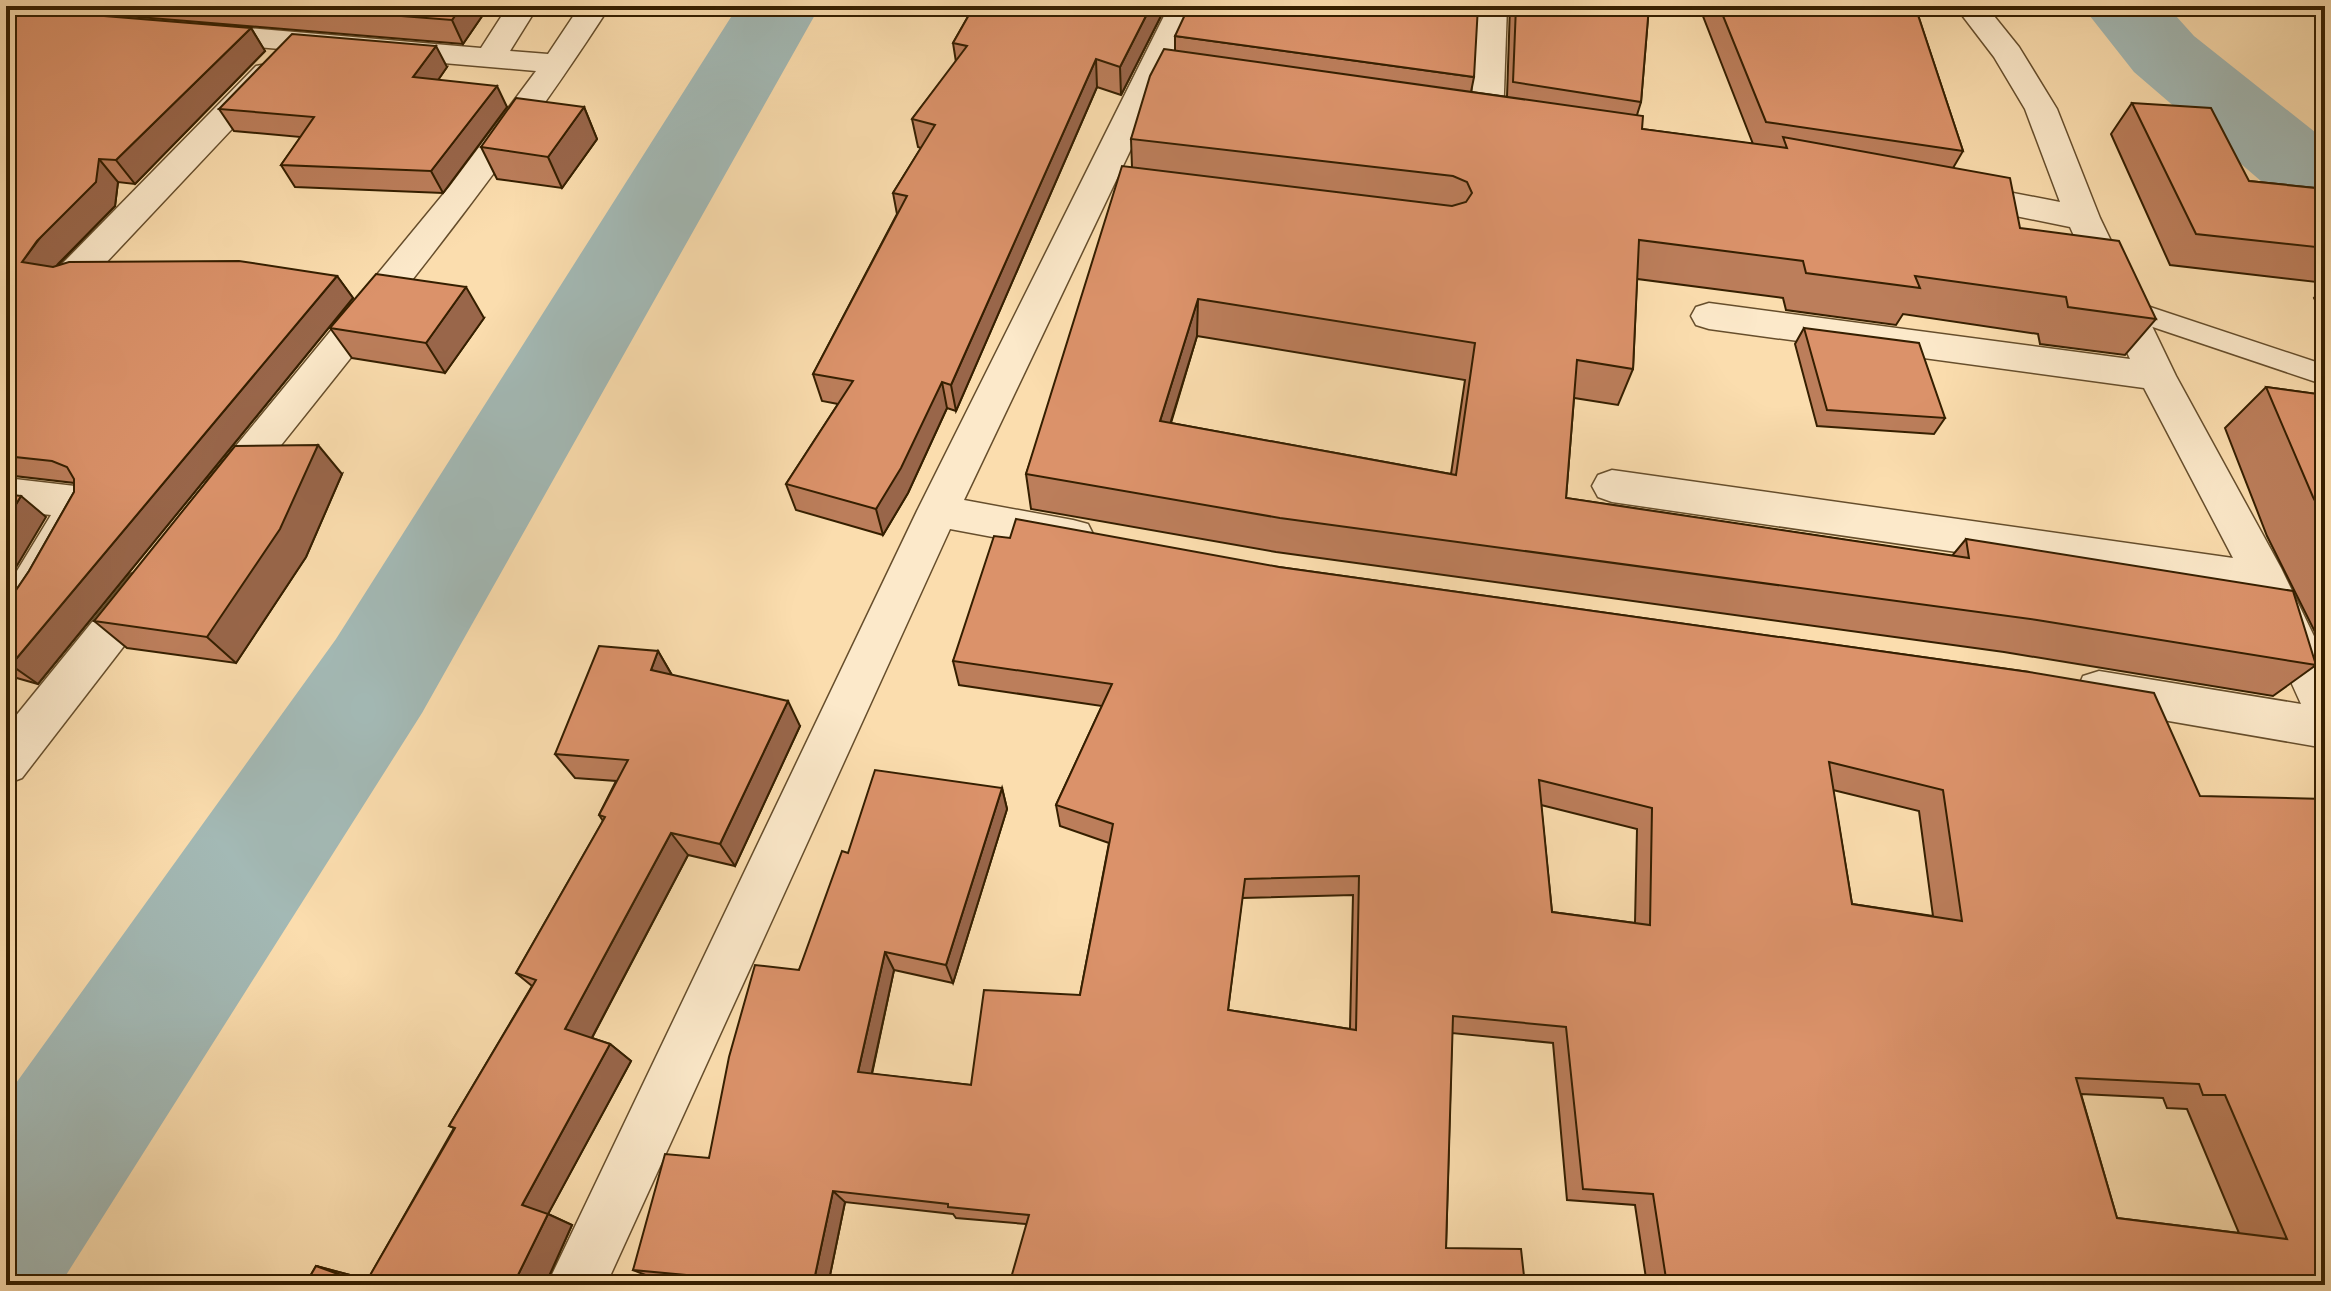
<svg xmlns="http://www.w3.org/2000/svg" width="2331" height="1291" viewBox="0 0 2331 1291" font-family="'Old Standard TT',serif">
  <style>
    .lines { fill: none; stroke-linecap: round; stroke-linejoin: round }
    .river { fill: #a3b9b5; fill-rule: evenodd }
    .service-casing { stroke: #664e2c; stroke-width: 3 }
    .minor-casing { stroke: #664e2c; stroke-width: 3 }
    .service { fill: #fce9ca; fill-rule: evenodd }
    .minor { fill: #fce9ca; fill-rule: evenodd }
    .wall { fill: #bc7e5b; stroke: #351f00; stroke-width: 2; fill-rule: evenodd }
    .shaded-wall { fill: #99664a; stroke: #351f00; stroke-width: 2 }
    .building { fill: #db926a; stroke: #351f00; stroke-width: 2; fill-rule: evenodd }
  </style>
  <rect width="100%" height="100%" fill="#fbddae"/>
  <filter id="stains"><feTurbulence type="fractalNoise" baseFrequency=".0025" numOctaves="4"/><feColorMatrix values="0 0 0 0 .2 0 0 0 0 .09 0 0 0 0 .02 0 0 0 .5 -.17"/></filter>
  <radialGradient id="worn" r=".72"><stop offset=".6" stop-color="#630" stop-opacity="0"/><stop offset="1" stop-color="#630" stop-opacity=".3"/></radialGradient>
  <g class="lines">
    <g class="river">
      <path d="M738 6H820L422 713 61 1283 6 1285V1097L336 639Z"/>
      <path d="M2082 6H2167L2194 36 2325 140V213L2292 204 2276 194 2134 72Z"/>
    </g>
    <defs>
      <path id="service" d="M2126 299 2325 365V385L2117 315 2113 308 2117 301Z"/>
      <g id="minor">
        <path d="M508 6H538L510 51 548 54 580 6H610C498 180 364 340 235 503L221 508 207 503 201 492 207 481 450 186 536 71 200 42 189 39 185 33 189 27 200 24 481 48Z"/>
        <path d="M1169 6H1199L964 500 1073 520 1088 524 1094 536 1088 548 1073 552 950 529 606 1285H547L917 511Z"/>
        <path d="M1477 6H1507L1503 120 1498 127 1487 130 1476 127 1471 120Z"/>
        <path d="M1955 6H1986L2019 47 2057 109 2100 218 2176 376 2281 568 2325 659V748L2099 709 2083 704 2077 690 2083 676 2099 671 2301 704 2252 595 1612 502 1598 497 1592 486 1598 475 1612 470 2233 558 2144 388 1709 329 1696 325 1691 316 1696 307 1709 303 2130 359 2070 227 1956 204 1944 201 1939 193 1944 185 1956 182 2060 202 2025 109 1994 57Z"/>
        <path d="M267 64 278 66 283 73 278 80 86 284 73 287 60 284 55 275 60 266 256 66Z"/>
        <path d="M6 478 75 486 89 491 95 502V512L52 590 21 638 6 643V589L51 515 6 510Z"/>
        <path d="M146 569 161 574 167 586 161 598 22 778 6 784V728L131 574Z"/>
      </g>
    </defs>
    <use href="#service" class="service-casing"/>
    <use href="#minor" class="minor-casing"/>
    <use href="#service" class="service"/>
    <use href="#minor" class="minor"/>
  </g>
  <g class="wall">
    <path d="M6 6H489L463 44Z"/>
    <path d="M974 6H1166L1121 95 1097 87 956 411 947 408 908 493 883 535 796 510 786 484 838 404 822 401 813 374 897 214 893 193 921 148 918 147 912 119 956 62 953 43Z"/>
    <path d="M1510 6H1649L1641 102 1637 115 1642 129 1753 144 1699 6H1915L1963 151 1953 168 2020 228 2156 319 2125 355 2040 344 2038 334 1903 314 1896 325 1786 310 1783 298 1637 279 1633 369 1618 405 1574 398 1566 498 1952 556 1966 539 2316 665 2273 696 2004 652 1276 552 1031 509 1026 474 1132 167 1131 139 1175 51V36L1474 77 1471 92 1507 97ZM1197 336 1465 380 1451 474 1171 423Z"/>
    <path d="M6 8 251 28 265 51 135 184 118 182 115 206 57 266 337 276 353 298 38 684 6 675V605L29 571 74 492V483L6 475Z"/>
    <path d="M447 67 438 80 507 107 443 193 295 187 281 165 301 137 234 131 219 109Z"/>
    <path d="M2132 103 2249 181 2325 189V283L2170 265 2111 134Z"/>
    <path d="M584 107 597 139 562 188 497 179 481 147Z"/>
    <path d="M2325 286V319L2314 298Z"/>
    <path d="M484 318 445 373 352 358 330 328Z"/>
    <path d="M1804 328 1945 418 1934 434 1817 426 1795 344Z"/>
    <path d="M2266 387 2325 395V642H2320L2267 536 2225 428Z"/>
    <path d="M342 474 306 557 236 663 127 648 94 621Z"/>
    <path d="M1010 538 1279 567 2029 672 2325 1285H1647L1635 1205 1567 1200 1553 1043 1452 1033 1446 1248 1525 1285 1026 1224 956 1218 953 1214 845 1202 828 1285H724L653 1278 633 1270 709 1158 799 970 848 853 1002 788 1007 809 953 983 894 970 872 1074 971 1085 1080 995 1109 843 1060 826 1056 805 1102 706 959 685 953 661ZM1833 790 1919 811 1933 916 1852 904ZM1541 805 1637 829 1635 923 1552 912ZM1353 895 1350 1029 1228 1010 1242 898ZM2081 1094 2163 1098 2167 1108 2187 1109 2239 1233 2117 1218Z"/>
    <path d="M658 651 672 675 800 726 735 866 688 855 592 1038 610 1044 631 1061 548 1214 572 1225 545 1285H305L316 1266 350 1275 367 1281 454 1128 449 1126 532 986 516 973 603 821 599 815 616 781 575 778 555 754Z"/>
  </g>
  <g class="shaded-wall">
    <path d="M462 6H489L463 44 452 20Z"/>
    <path d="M1151 6H1166L1121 95 1120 67Z"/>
    <path d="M251 28 265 51 135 184 116 160Z"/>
    <path d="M436 46 447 67 425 99 413 77Z"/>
    <path d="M1096 59 1097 87 956 411 951 385Z"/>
    <path d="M497 86 507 107 443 193 431 171Z"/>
    <path d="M584 107 597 139 562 188 548 157Z"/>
    <path d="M99 159 118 182 115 206 58 264 43 285 22 262Z"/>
    <path d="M337 276 353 298 38 684 11 665Z"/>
    <path d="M466 287 484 318 445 373 426 343Z"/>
    <path d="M1198 299 1197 336 1160 457V421Z"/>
    <path d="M942 382 947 408 908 493 883 535 876 509Z"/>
    <path d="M318 445 342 474 306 557 236 663 207 637Z"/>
    <path d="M21 496 46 517 6 584V521Z"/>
    <path d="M658 651 673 677 651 670Z"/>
    <path d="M788 701 800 726 735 866 720 844Z"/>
    <path d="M1002 788 1007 809 953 983 946 965Z"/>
    <path d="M671 833 688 855 588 1045 565 1029Z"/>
    <path d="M6 834 13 839 6 852Z"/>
    <path d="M885 952 894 970 869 1086 858 1072Z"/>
    <path d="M610 1044 631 1061 547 1216 522 1205Z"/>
    <path d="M833 1191 845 1202 828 1285H813Z"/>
    <path d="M548 1214 572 1225 545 1285H517L518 1275Z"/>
    <path d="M316 1266 350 1275 377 1285H367Z"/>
  </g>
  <g class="building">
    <path d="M273 6H462L452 20Z"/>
    <path d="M974 6H1151L1120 67 1096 59 951 385 942 382 901 468 876 509 786 484 853 381 813 374 907 196 893 193 935 125 912 119 967 46 953 43Z"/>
    <path d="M1189 6H1478L1474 77 1175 36Z"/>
    <path d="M1516 6H1649L1641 102 1513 82Z"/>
    <path d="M1719 6H1915L1963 151 1766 122Z"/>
    <path d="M6 8 251 28 116 160 99 159 96 182 37 241 22 262 53 267 69 262 239 261 337 276 11 665 6 664V605L29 571 74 492V479L67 467 52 461 6 456V99L12 92H6Z"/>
    <path d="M292 34 436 46 413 77 497 86 431 171 281 165 314 117 219 109Z"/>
    <path d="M1164 49 1643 116 1642 129 1787 148 1783 137 2010 178 2020 228 2119 241 2156 319 2068 307 2066 297 1915 276 1920 288 1806 273 1803 261 1639 240 1633 369 1577 360 1566 498 1969 558 1966 539 2293 591 2316 665 2037 620 1280 518 1026 474 1122 166 1452 206 1466 202 1472 193 1467 182 1453 176 1131 139 1150 76ZM1198 299 1475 343 1456 475 1160 421Z"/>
    <path d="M516 98 584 107 548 157 481 147Z"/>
    <path d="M2132 103 2211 108 2249 181 2325 189V248L2196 234Z"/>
    <path d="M376 274 466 287 426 343 330 328Z"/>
    <path d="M1804 328 1919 343 1945 418 1827 410Z"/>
    <path d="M2266 387 2325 395V520L2313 497Z"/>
    <path d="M318 445 280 529 207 637 94 621 235 446Z"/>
    <path d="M6 494 21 496 6 521Z"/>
    <path d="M1016 519 1279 567 2029 672 2154 693 2200 796 2325 799V1285H1667L1653 1194 1583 1189 1566 1027 1453 1016 1446 1248 1521 1249 1525 1285H1009L1029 1215 948 1207V1204L833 1191 813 1285H792L633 1270 665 1154 709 1158 729 1057 755 965 799 970 842 851 848 853 875 770 1002 788 946 965 885 952 858 1072 971 1085 984 990 1080 995 1113 824 1056 805 1112 684 953 661 994 536 1010 538ZM1829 762 1943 790 1962 921 1852 904ZM1539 780 1652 808 1650 925 1552 912ZM1359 876 1356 1030 1228 1010 1245 879ZM2076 1078 2199 1084 2203 1095H2225L2287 1239 2117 1218Z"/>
    <path d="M599 646 658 651 651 670 788 701 720 844 671 833 565 1029 610 1044 522 1205 548 1214 518 1275 520 1279 517 1285H305L316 1266 365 1284 455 1128 449 1126 536 980 516 973 605 817 599 815 628 760 555 754Z"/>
  </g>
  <rect width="2331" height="1291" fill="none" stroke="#fbddae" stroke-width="32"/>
  <rect x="8" y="8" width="2315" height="1275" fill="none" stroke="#351f00" stroke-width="4"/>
  <rect x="16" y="16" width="2299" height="1259" fill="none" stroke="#351f00" stroke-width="2"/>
  <rect width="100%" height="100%" filter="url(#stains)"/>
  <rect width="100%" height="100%" fill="url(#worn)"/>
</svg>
